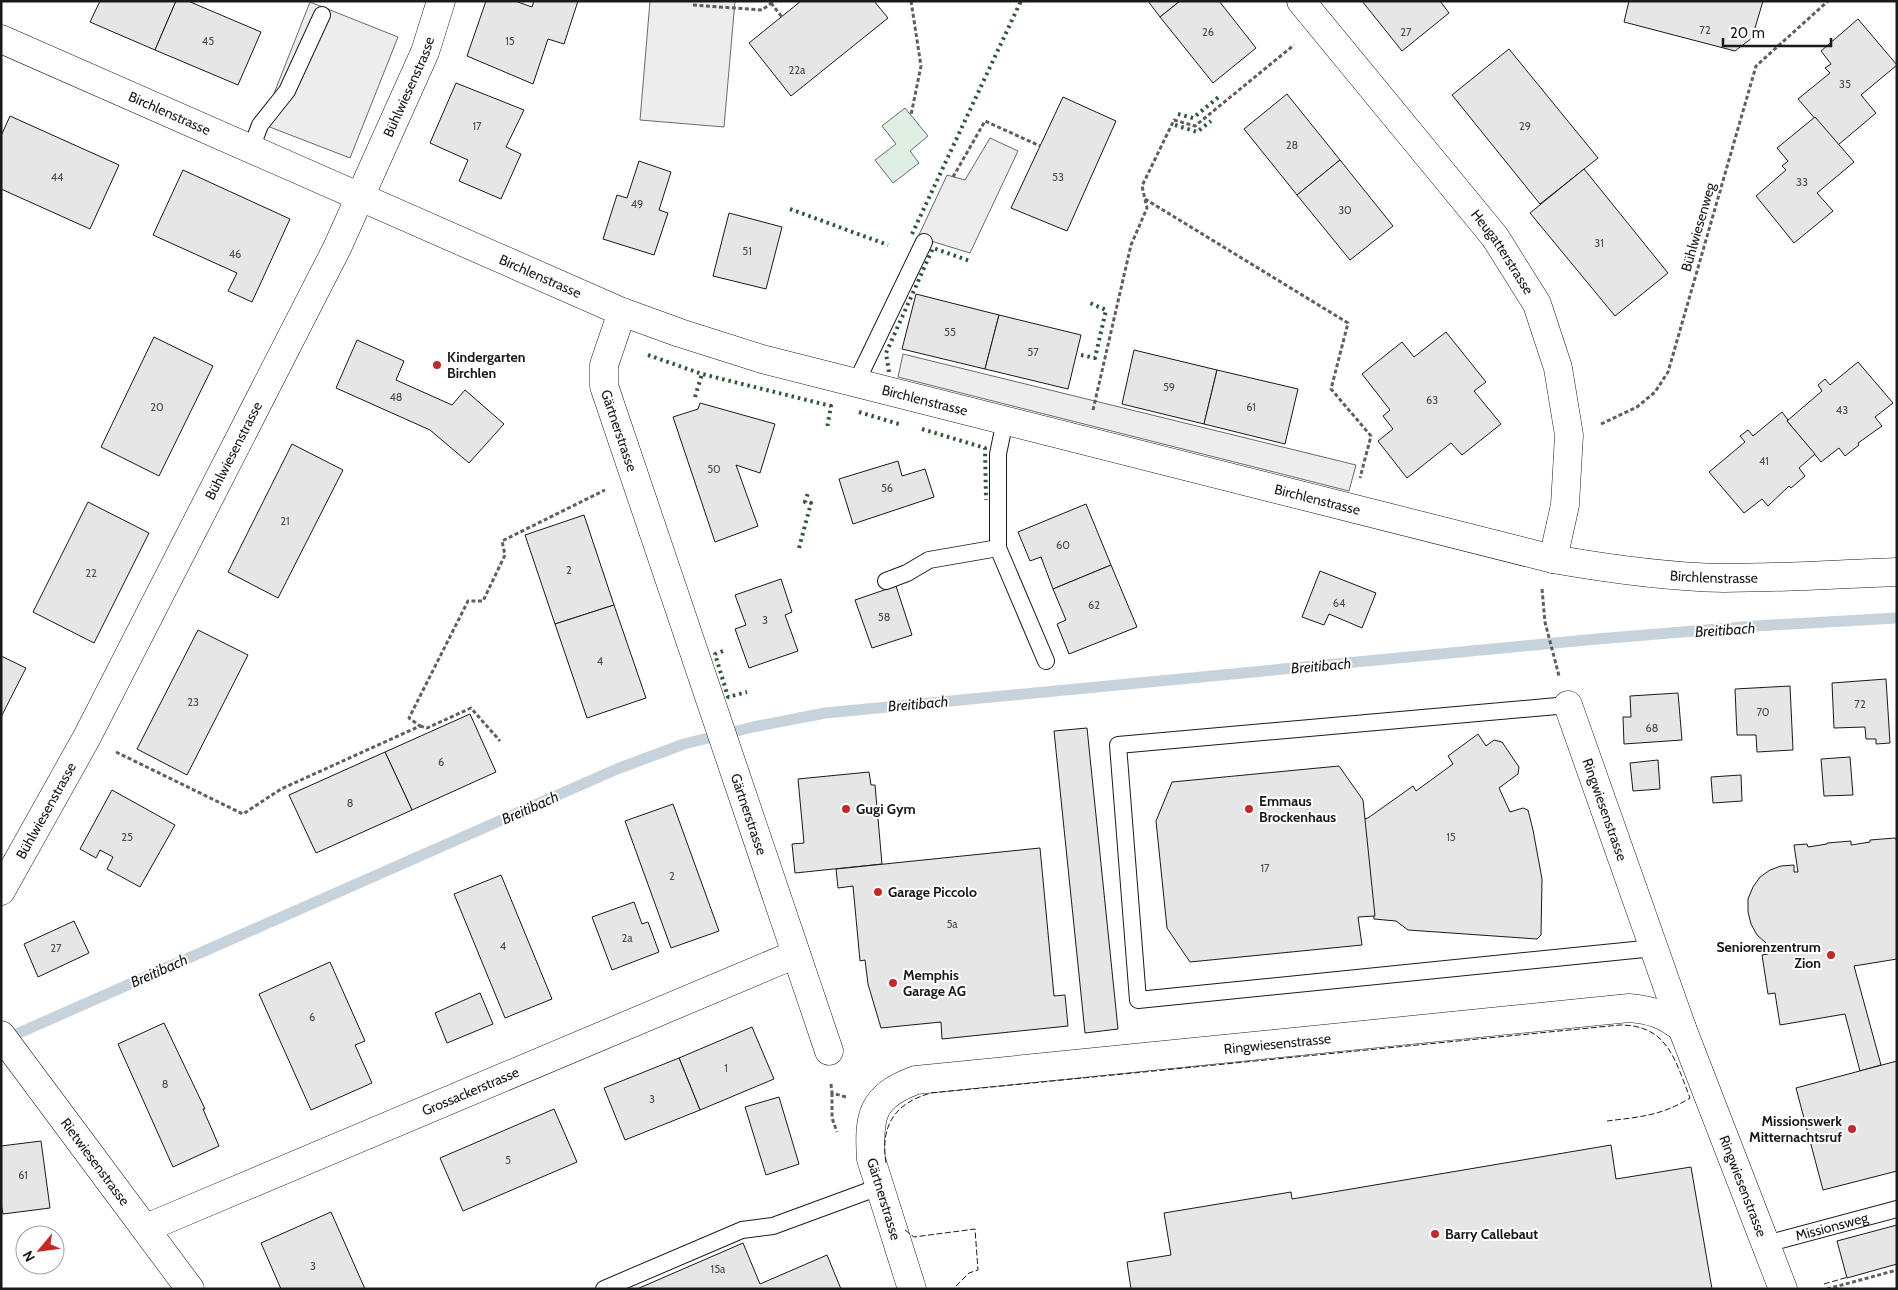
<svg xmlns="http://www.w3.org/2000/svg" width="1898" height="1290" viewBox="0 0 1898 1290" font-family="Cabin,sans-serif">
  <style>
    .green { fill: #e0efe3; stroke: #6a6a6a }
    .parking { fill: #ededed; stroke: #6a6a6a }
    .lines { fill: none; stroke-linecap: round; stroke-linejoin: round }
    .stream { stroke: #c6d2dc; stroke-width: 11 }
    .building { fill: #e6e6e6; stroke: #1a1a1a }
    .service-casing { stroke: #1a1a1a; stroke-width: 18 }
    .minor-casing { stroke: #1a1a1a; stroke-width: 29 }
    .path { stroke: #5f5f5f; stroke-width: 3; stroke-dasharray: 4 2.5; stroke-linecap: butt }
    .service { stroke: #fff; stroke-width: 16 }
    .minor { stroke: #fff; stroke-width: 28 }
    .hedge { stroke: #2b5a34; stroke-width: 4; stroke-dasharray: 2.5 4; stroke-linecap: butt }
    .fence { stroke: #1a1a1a; stroke-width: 1; stroke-dasharray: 6 2.5; stroke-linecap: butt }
    .poi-dot { fill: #c62828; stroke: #fff; stroke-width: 2 }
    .labels { text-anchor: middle; stroke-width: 4; stroke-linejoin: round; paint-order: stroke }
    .number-label { font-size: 11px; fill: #4d4d4d }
    .street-label { font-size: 14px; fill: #1a1a1a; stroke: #fff }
    .poi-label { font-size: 14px; font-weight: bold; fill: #1a1a1a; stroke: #fff; text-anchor: start }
    .water-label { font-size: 15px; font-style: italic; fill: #1a1a1a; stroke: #fff }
  </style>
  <rect width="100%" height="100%" fill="#fff"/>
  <path class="green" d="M905 108 928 136 910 151 919 163 893 183 875 160 896 144 882 126Z"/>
  <g class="parking">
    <path d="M650 1H735L724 127 640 120Z"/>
    <path d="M310 2 398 37 350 158 262 124Z"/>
    <path d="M990 138 1018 151 970 253 918 237 947 175 965 180Z"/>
    <path d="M903 354 1356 465 1349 491 898 377Z"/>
  </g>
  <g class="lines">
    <path class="stream" d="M3 1040 617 769 684 744 753 727 825 713 1597 639 1755 626 1897 618"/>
  </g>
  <g class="building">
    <path d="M100 1H176L155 50 90 22Z"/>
    <path d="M176 1H188L261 32 238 85 155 50Z"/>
    <path d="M486 1H515L532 7 534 1H578L564 44 548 39 533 84 467 56Z"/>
    <path d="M801 1H874L888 18 791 96 749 43Z"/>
    <path d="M1148 1H1180L1160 17Z"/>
    <path d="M1180 1H1219L1256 48 1213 83 1160 17Z"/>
    <path d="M1362 1H1440L1449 13 1402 51Z"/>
    <path d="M1629 1H1763L1752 38 1735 51 1624 22Z"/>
    <path d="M1858 19 1897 65 1861 95 1876 113 1838 145 1798 99 1830 73 1825 68 1831 64 1821 51Z"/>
    <path d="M1509 49 1598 158 1540 204 1452 95Z"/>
    <path d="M456 83 524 110 506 147 521 154 501 199 459 181 468 160 430 143Z"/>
    <path d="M1287 94 1340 160 1297 195 1244 129Z"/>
    <path d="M1063 97 1116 121 1067 231 1011 208Z"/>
    <path d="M10 116 119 165 90 229 1 189V136Z"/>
    <path d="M1815 117 1854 162 1817 193 1833 211 1794 243 1756 196 1786 170 1782 166 1788 161 1777 148Z"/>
    <path d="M1340 160 1393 226 1350 260 1297 195Z"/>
    <path d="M639 161 671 172 659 210 668 213 654 255 603 239 617 195 627 198Z"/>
    <path d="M1584 169 1668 273 1615 316 1530 213Z"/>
    <path d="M183 170 290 219 252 302 228 291 237 273 153 235Z"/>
    <path d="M729 213 782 227 766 289 713 276Z"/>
    <path d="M916 294 999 315 985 369 902 349Z"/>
    <path d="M999 315 1081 335 1068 389 985 369Z"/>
    <path d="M1446 332 1486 382 1474 391 1501 424 1462 455 1451 443 1407 478 1378 441 1393 429 1383 416 1390 410 1362 374 1402 342 1414 357Z"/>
    <path d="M154 337 213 366 159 476 101 447Z"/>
    <path d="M357 340 404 361 396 380 452 405 465 390 504 424 469 463 430 430 336 388Z"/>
    <path d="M1134 350 1217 370 1204 424 1122 404Z"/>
    <path d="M1858 362 1893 403 1875 417 1882 426 1858 443 1859 445 1845 456 1839 448 1821 462 1787 421 1822 391 1818 385 1825 379 1830 385Z"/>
    <path d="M1217 370 1298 389 1285 444 1204 424Z"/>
    <path d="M700 403 775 424 760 473 736 465 758 526 715 542 673 417 698 409Z"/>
    <path d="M1782 412 1788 420 1787 421 1815 454 1799 468 1805 476 1791 488 1789 486 1768 506 1762 499 1744 513 1709 472 1745 442 1740 436 1748 430 1753 436Z"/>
    <path d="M292 444 343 470 278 598 228 572Z"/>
    <path d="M898 461 902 476 925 469 934 497 853 524 839 479Z"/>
    <path d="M88 502 149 533 94 643 33 612Z"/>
    <path d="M1086 504 1111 565 1053 589 1041 557 1030 561 1018 532Z"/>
    <path d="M584 515 614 605 555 624 525 535Z"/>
    <path d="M1111 565 1137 627 1069 654 1057 624 1066 620 1053 589Z"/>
    <path d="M1320 571 1376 593 1362 628 1329 614 1324 625 1302 617Z"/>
    <path d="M781 579 792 612 785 615 798 651 749 668 735 629 746 625 735 595Z"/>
    <path d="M896 586 912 635 872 648 855 600Z"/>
    <path d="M614 605 646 698 587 718 555 624Z"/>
    <path d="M198 630 248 655 187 775 137 749Z"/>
    <path d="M1 656 26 668 1 717Z"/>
    <path d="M1886 679 1890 743 1876 744V739H1866L1865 727 1834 728 1832 683Z"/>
    <path d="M1790 686 1793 750 1757 752 1756 735H1737L1735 689Z"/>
    <path d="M1678 693 1682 740 1624 744 1623 717H1631L1630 696Z"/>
    <path d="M470 714 496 772 412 810 385 752Z"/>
    <path d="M1087 728 1118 1029 1085 1033 1054 731Z"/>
    <path d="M1478 734 1486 746 1494 740 1502 742 1519 767 1518 774 1499 788 1510 812 1523 808 1528 810 1533 830 1542 879 1541 935 1537 939 1408 930 1396 921 1374 919 1364 819 1368 818 1413 786 1416 791 1453 764 1448 756Z"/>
    <path d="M385 752 412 810 316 853 289 795Z"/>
    <path d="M1850 757 1853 795 1824 796 1821 759Z"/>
    <path d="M1658 760 1660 789 1633 791 1630 763Z"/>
    <path d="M1339 766 1363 800 1375 916 1358 917 1362 945 1190 962 1167 928 1156 821 1172 782Z"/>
    <path d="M869 772 871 785H875L882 864 795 873 792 844 804 843 798 779Z"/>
    <path d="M1741 775 1742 801 1713 803 1711 777Z"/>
    <path d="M112 790 175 825 140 887 107 869 113 857 100 850 96 858 80 849Z"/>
    <path d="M673 804 719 931 671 948 625 821Z"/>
    <path d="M1895 838 1897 841V959L1854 966 1881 1065 1860 1071 1845 1014 1780 1025 1775 993 1768 994 1762 955 1768 954 1766 943 1757 935 1751 924 1748 912V899L1753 887 1760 877 1770 870 1781 866 1794 865V872H1798L1794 845 1807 844 1808 847 1827 844V843L1851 841V845L1870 842V840Z"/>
    <path d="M1040 848 1054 996 1065 995 1068 1026 942 1039 941 1022 881 1028 868 984 865 960 860 961 853 886 838 888 836 869Z"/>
    <path d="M501 875 552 999 505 1018 454 894Z"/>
    <path d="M634 902 642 924 648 922 659 952 612 970 592 917Z"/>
    <path d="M74 921 89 953 38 977 24 944Z"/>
    <path d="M330 962 365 1041 355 1045 372 1083 311 1110 259 994Z"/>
    <path d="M480 993 493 1024 447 1043 435 1013Z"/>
    <path d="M164 1023 205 1109H203L219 1146 173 1167 118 1044Z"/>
    <path d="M752 1027 774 1079 700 1110 679 1058Z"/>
    <path d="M679 1058 700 1110 625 1140 604 1088Z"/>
    <path d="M1897 1061V1171L1823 1190 1796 1088Z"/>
    <path d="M779 1097 799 1164 766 1175 745 1107Z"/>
    <path d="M554 1109 577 1162 463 1211 440 1158Z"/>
    <path d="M41 1141 50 1208 3 1214 1 1204V1146Z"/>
    <path d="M1611 1145 1616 1179 1691 1167 1712 1289H1131L1127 1262 1171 1255 1164 1213 1291 1192 1292 1199Z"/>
    <path d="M331 1212 365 1289H281L261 1243Z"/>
    <path d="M1897 1225V1264L1847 1278 1837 1241Z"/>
    <path d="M743 1243 760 1284 827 1255 841 1289H637Z"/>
  </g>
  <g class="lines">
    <defs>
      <g id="service">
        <path d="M251 149 260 125 287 91 322 15"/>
        <path d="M856 383 924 242"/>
        <path d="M1005 420 998 454V548L1046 661"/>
        <path d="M886 581 907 573 929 560 998 548"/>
        <path d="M1568 705 1118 745 1138 1000 1654 948"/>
        <path id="s1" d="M1766 1244 1897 1209"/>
        <path d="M604 1289 742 1230 773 1226 879 1187"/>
      </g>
      <g id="minor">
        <path id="s2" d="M1301 1 1495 237 1537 304 1558 368 1569 435 1565 505 1553 559"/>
        <path id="s3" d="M1 39 622 312 680 333 762 359 1553 559C1610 569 1666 577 1724 578 1782 578 1839 574 1897 572"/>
        <path id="s4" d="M622 312 604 365V386L829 1051"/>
        <path id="s5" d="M1568 705 1682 1028 1783 1289"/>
        <path id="s6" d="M1 891 87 737 337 248 425 52 441 1"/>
        <path id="s7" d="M1 1035 190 1289"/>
        <path id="s8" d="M146 1228 796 954"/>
        <path id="s9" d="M912 1289 871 1159C868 1115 872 1096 916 1080L1629 1008C1652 1010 1663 1014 1682 1028"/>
      </g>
    </defs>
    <use href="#service" class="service-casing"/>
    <use href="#minor" class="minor-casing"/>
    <g class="path">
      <path d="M911 1 921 66 911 115"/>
      <path d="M771 3 782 17"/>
      <path d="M693 5 762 10 774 1"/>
      <path d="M953 177 985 121 1040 146"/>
      <path d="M1145 199 1348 323 1331 389 1371 436 1360 478"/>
      <path d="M1093 410 1131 245 1147 208 1142 186 1174 120 1195 126 1294 45"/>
      <path d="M1601 424 1637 407 1655 392 1668 372 1756 66 1828 1"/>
      <path d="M1542 589 1545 622 1559 676"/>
      <path d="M420 726 427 728 471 708 500 741"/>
      <path d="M116 752 243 814 281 789 420 726 409 718 468 601H483L505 555 502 541 605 490"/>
      <path d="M831 1084 832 1093 846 1097"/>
      <path d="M832 1093V1118L837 1132"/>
      <path d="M1827 1289 1897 1270"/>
    </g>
    <use href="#service" class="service"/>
    <use href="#minor" class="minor"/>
    <g class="hedge">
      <path d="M1178 114 1193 118 1221 95"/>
      <path d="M1175 125 1197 132 1211 121"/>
      <path d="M790 209 888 245"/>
      <path d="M912 234 1020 3 1018 1"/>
      <path d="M648 355 702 374 831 406 827 428"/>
      <path d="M1081 355 1095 358 1106 310 1090 303"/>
      <path d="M889 372 886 353 933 248 970 261"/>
      <path d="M695 397 702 374"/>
      <path d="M859 412 902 425"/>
      <path d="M922 429 985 448 986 500"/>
      <path d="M799 548 811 503 805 502 808 493"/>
      <path d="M723 651 715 654 728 697 747 692"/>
    </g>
    <g class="fence">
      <path d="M886 1163C880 1125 895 1103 931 1093L1620 1025C1668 1025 1675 1060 1690 1098 1661 1116 1639 1117 1607 1121"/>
      <path d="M905 1230 914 1237 975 1229 978 1270 969 1273 953 1289"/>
      <path d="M1824 1284 1848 1277"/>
    </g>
  </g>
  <g class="poi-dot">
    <circle cx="437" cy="365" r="5"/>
    <circle cx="846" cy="809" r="5"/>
    <circle cx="1249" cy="809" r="5"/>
    <circle cx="878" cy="892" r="5"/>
    <circle cx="1831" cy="955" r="5"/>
    <circle cx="893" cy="983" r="5"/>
    <circle cx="1852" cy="1129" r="5"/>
    <circle cx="1435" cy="1234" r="5"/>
  </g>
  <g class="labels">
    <g class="number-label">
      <text x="1705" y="34">72</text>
      <text x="1208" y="36">26</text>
      <text x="1406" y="36">27</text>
      <text x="208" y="45">45</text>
      <text x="510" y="45">15</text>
      <text x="797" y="74">22a</text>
      <text x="1845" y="88">35</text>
      <text x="477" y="130">17</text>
      <text x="1525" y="130">29</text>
      <text x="1292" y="149">28</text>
      <text x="57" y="181">44</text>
      <text x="1058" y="181">53</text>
      <text x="1802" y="186">33</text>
      <text x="637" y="208">49</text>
      <text x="1345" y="214">30</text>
      <text x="1599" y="247">31</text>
      <text x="747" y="255">51</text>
      <text x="235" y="258">46</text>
      <text x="950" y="336">55</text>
      <text x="1033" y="356">57</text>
      <text x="1169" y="391">59</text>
      <text x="396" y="401">48</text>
      <text x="1432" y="404">63</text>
      <text x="157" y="411">20</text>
      <text x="1251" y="411">61</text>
      <text x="1842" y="414">43</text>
      <text x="1764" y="465">41</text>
      <text x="714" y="473">50</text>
      <text x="887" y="492">56</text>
      <text x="285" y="525">21</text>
      <text x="1063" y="549">60</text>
      <text x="569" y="574">2</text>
      <text x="91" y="577">22</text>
      <text x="1339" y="607">64</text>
      <text x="1094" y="609">62</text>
      <text x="884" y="621">58</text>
      <text x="765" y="624">3</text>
      <text x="600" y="665">4</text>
      <text x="193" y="706">23</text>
      <text x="1860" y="708">72</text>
      <text x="1763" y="716">70</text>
      <text x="1652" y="732">68</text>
      <text x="441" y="766">6</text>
      <text x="350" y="807">8</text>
      <text x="127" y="841">25</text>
      <text x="1451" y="841">15</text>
      <text x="1265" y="872">17</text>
      <text x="672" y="880">2</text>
      <text x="952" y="928">5a</text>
      <text x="627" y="942">2a</text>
      <text x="503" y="950">4</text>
      <text x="56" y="952">27</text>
      <text x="312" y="1021">6</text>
      <text x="726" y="1072">1</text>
      <text x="165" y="1088">8</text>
      <text x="652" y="1103">3</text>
      <text x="508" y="1164">5</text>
      <text x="23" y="1179">61</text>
      <text x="313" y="1270">3</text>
      <text x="718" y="1273">15a</text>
    </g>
    <g class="street-label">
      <text dy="5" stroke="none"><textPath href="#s6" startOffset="902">Bühlwiesenstrasse</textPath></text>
      <text dy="5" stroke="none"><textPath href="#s3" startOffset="184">Birchlenstrasse</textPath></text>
      <text transform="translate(1698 227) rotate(-74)" y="5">Bühlwiesenweg</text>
      <text dy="5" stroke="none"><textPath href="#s2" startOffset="322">Heugatterstrasse</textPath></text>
      <text dy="5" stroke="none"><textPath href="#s3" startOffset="589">Birchlenstrasse</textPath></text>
      <text dy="5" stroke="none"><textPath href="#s3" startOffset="994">Birchlenstrasse</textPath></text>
      <text dy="5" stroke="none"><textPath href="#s4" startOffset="124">Gärtnerstrasse</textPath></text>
      <text dy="5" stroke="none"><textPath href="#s6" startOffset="498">Bühlwiesenstrasse</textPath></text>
      <text dy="5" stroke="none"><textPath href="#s3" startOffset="1399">Birchlenstrasse</textPath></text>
      <text dy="5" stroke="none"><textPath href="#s3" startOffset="1804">Birchlenstrasse</textPath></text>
      <text dy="5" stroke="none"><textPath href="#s5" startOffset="111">Ringwiesenstrasse</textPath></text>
      <text dy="5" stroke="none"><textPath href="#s6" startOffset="92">Bühlwiesenstrasse</textPath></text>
      <text dy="5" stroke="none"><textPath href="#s4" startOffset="529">Gärtnerstrasse</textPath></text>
      <text dy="5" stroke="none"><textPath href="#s9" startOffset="601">Ringwiesenstrasse</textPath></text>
      <text dy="5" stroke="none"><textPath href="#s8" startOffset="352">Grossackerstrasse</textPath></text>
      <text dy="5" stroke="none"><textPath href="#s7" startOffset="158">Rietwiesenstrasse</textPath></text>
      <text dy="5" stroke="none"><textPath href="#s5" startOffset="512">Ringwiesenstrasse</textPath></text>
      <text transform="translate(884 1199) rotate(73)" y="5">Gärtnerstrasse</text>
      <text dy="5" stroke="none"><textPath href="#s1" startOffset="68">Missionsweg</textPath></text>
    </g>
    <g class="poi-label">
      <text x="447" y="362">Kindergarten<tspan x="447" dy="16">Birchlen</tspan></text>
      <text x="1259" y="806">Emmaus<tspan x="1259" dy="16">Brockenhaus</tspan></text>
      <text x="856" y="814">Gugi Gym</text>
      <text x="888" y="897">Garage Piccolo</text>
      <text x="1821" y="952" text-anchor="end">Seniorenzentrum<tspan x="1821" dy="16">Zion</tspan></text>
      <text x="903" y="980">Memphis<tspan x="903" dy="16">Garage AG</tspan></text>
      <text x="1842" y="1126" text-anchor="end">Missionswerk<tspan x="1842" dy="16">Mitternachtsruf</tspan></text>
      <text x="1445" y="1239">Barry Callebaut</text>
    </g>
    <g class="water-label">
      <text transform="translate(1725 630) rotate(-4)" y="5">Breitibach</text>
      <text transform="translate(1321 666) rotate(-5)" y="5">Breitibach</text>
      <text transform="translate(918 704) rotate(-5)" y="5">Breitibach</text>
      <text transform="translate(530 808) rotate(-24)" y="5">Breitibach</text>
      <text transform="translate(159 971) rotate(-24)" y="5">Breitibach</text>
    </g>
  </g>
  <rect width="1898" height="1290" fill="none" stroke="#1a1a1a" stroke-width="5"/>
  <g transform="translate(40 1250) rotate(241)"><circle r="24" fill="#ffffff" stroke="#a3a3a3"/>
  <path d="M0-4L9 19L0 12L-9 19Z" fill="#c62828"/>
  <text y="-8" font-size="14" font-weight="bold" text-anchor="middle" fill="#1a1a1a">N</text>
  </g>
  <path d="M1723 38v8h108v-8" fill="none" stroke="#1a1a1a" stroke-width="2.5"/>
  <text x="1730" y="38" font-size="15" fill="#1a1a1a" stroke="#ffffff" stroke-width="4" paint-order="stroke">20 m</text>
</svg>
